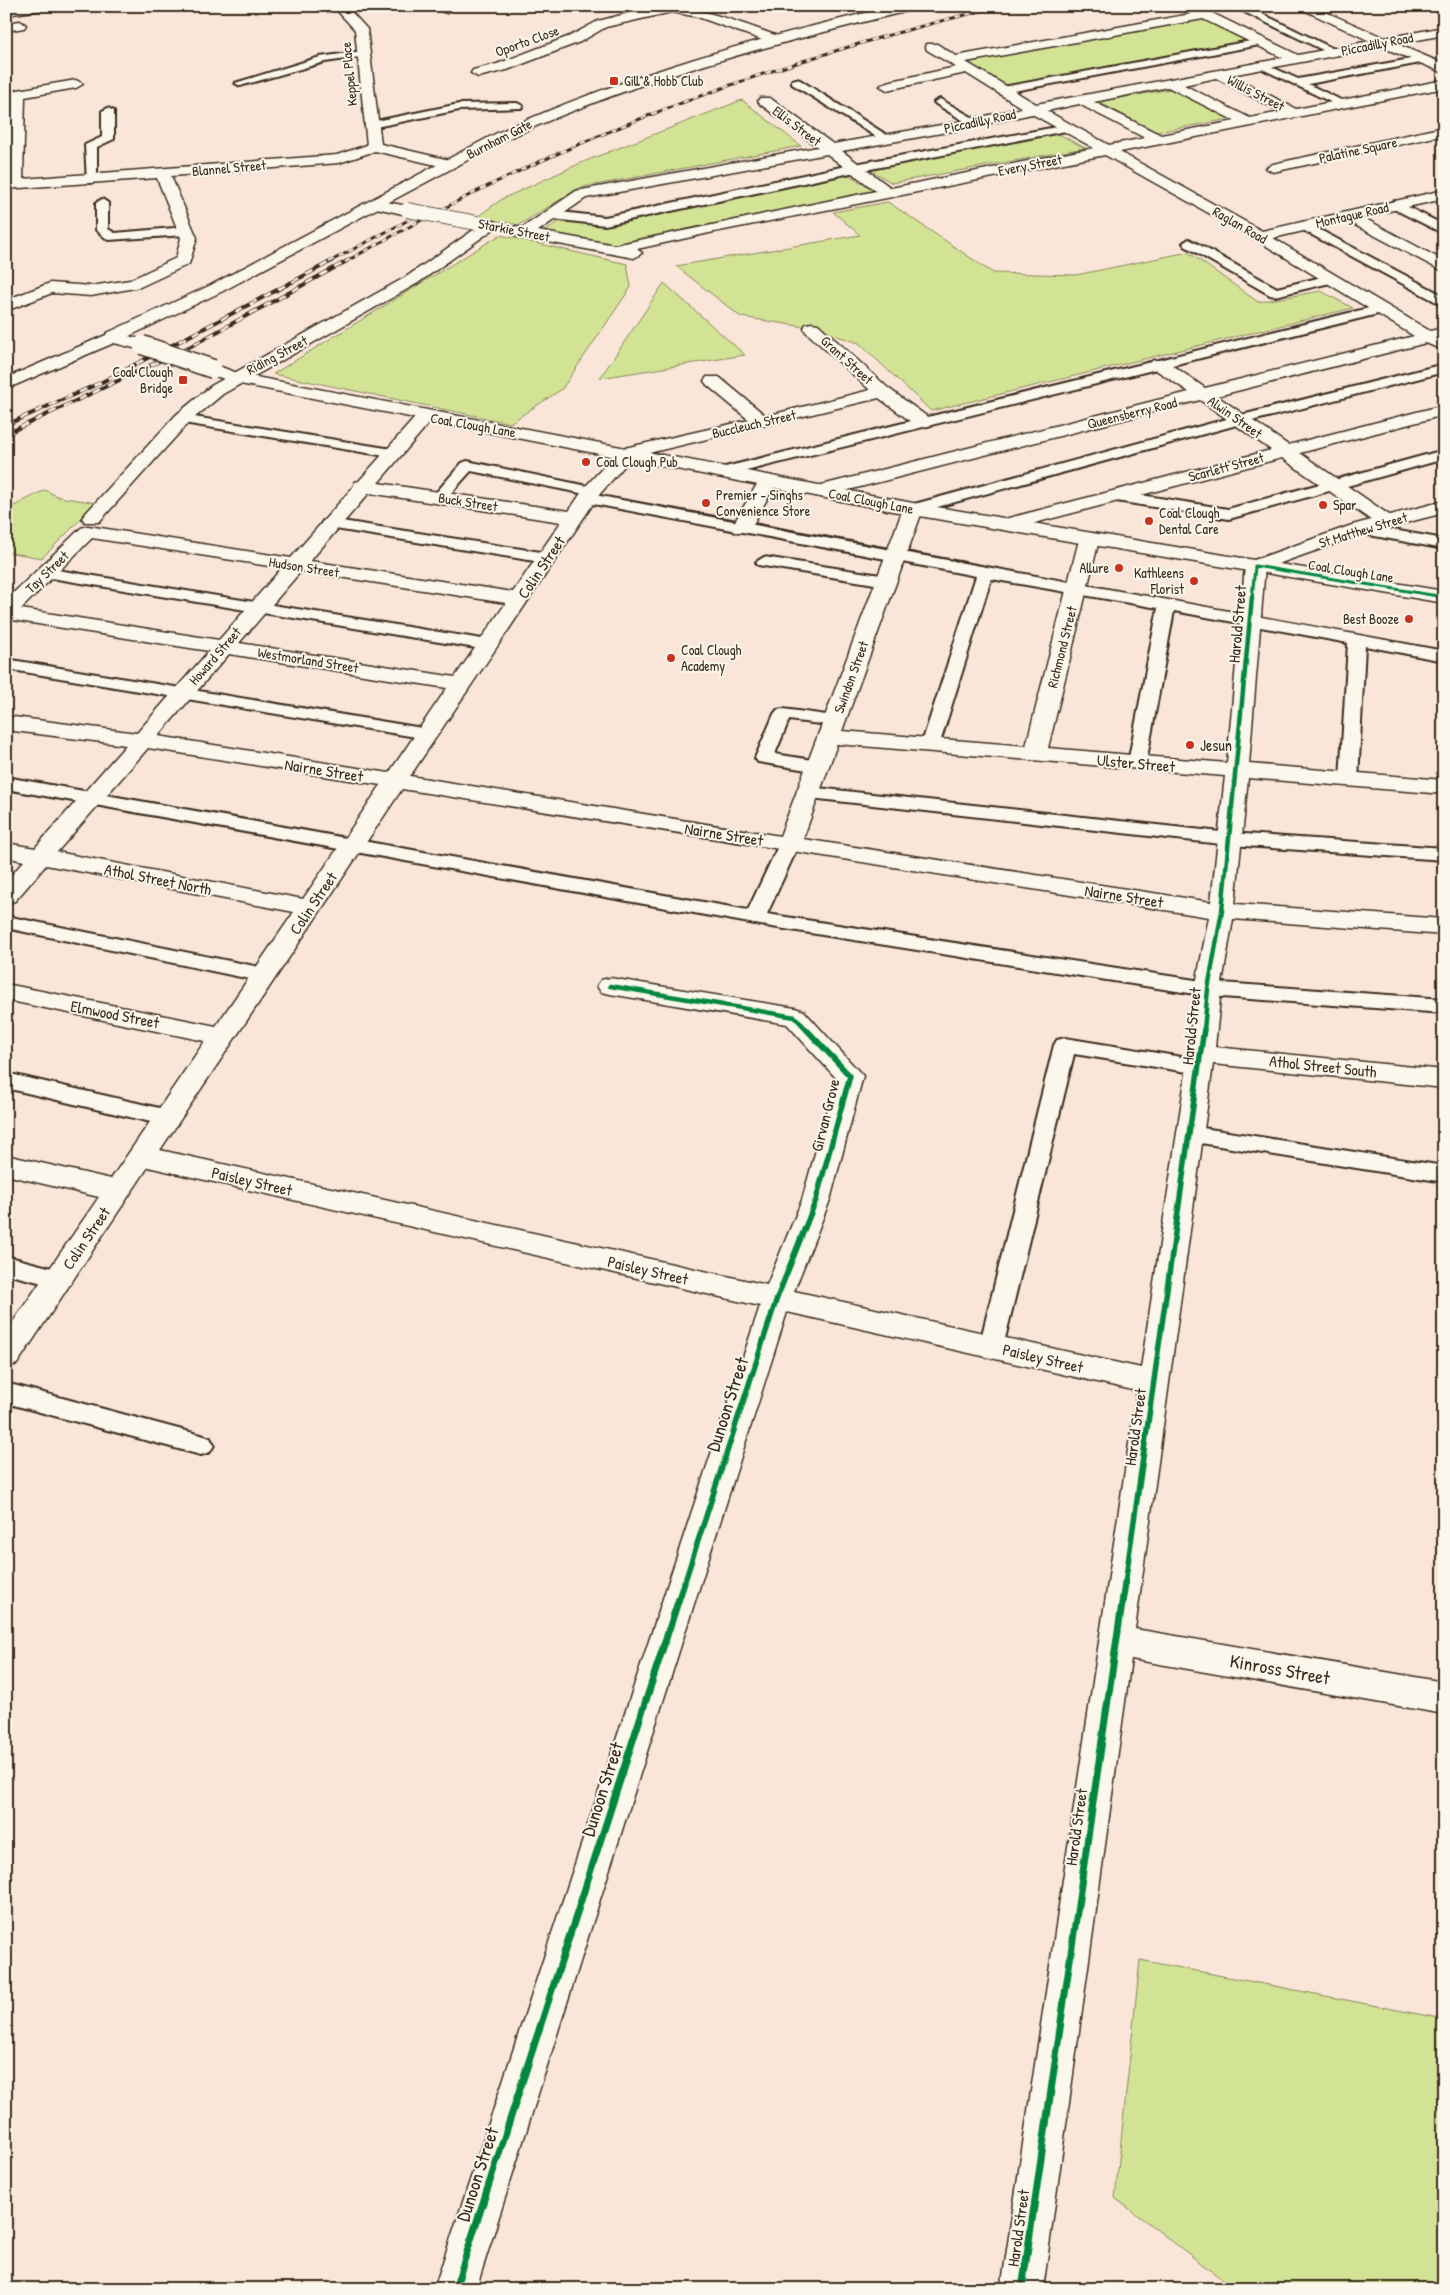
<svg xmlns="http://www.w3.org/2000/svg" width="1450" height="2295" viewBox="0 0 1450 2295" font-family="'Patrick Hand',sans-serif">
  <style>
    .green { fill: #d3e396; stroke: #87865a }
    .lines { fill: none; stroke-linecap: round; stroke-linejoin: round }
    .service-casing { stroke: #3b2a1e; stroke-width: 4 }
    .minor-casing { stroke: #3b2a1e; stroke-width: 3 }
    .tertiary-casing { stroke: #3b2a1e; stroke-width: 3 }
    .secondary-casing { stroke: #3b2a1e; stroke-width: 3 }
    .primary-casing { stroke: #3b2a1e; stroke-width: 3 }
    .service { fill: #fbf7ec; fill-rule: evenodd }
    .minor { fill: #fbf7ec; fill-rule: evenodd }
    .tertiary { fill: #fbf7ec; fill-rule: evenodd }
    .secondary { fill: #fbf7ec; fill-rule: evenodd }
    .primary { fill: #fbf7ec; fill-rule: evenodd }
    .rail-far1-casing { stroke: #3b2a1e; stroke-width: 3 }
    .rail-casing { stroke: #3b2a1e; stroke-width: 4 }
    .rail-far1 { stroke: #fbf7ec; stroke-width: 2; stroke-dasharray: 5.5; stroke-linecap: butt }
    .rail { stroke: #fbf7ec; stroke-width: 2.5; stroke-dasharray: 8; stroke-linecap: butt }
    .minor-bridge-casing { stroke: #3b2a1e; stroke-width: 16; stroke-linecap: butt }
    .secondary-bridge-casing { stroke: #3b2a1e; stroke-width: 21; stroke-linecap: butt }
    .minor-bridge { stroke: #fbf7ec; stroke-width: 14 }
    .secondary-bridge { stroke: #fbf7ec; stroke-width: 18 }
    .cycleway-far3-casing { stroke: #fbf7ec; stroke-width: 5 }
    .cycleway-far2-casing { stroke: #fbf7ec; stroke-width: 7 }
    .cycleway-far1-casing { stroke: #fbf7ec; stroke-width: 9 }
    .cycleway-casing { stroke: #fbf7ec; stroke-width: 10 }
    .cycleway-far3 { stroke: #00873e; stroke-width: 3 }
    .cycleway-far2 { stroke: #00873e; stroke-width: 4.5 }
    .cycleway-far1 { stroke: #00873e; stroke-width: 5.5 }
    .cycleway { stroke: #00873e; stroke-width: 7 }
    .poi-dot { fill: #c8321e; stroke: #fbf7ec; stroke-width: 2 }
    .labels { text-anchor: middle; stroke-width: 4; stroke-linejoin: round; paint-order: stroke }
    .far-street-label { font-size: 14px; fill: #3b2a1e; stroke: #fbf7ec }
    .far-poi-label { font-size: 14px; fill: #3b2a1e; stroke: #fbf7ec; text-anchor: start }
    .street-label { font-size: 16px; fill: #3b2a1e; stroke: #fbf7ec }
    .poi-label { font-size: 16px; fill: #3b2a1e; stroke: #fbf7ec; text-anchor: start }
    .near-street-label { font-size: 19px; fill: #3b2a1e; stroke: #fbf7ec }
  </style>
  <rect width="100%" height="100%" fill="#fae6d8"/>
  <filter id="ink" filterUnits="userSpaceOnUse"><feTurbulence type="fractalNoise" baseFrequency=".02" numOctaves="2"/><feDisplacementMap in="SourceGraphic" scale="10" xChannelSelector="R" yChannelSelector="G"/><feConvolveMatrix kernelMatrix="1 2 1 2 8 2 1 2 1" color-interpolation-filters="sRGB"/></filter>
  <g filter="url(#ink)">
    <g class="green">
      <path d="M1205 17 1255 41 1005 88 958 61Z"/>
      <path d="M1170 89 1230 119 1157 132 1098 102Z"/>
      <path d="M742 100 801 146 579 188 519 225 477 217 502 199 583 162Z"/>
      <path d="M1057 133 1085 148 892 183 871 170Z"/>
      <path d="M849 175 873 191 614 244 543 232 561 220 611 225Z"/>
      <path d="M888 202 993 273 1076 275 1188 252 1258 302 1321 291 1353 308 931 411 859 343 812 328 741 317 676 266 860 235 833 212Z"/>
      <path d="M500 235 627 264 631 287 562 389 510 423 273 374Z"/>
      <path d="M664 283 745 355 600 378Z"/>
      <path d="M45 490 59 497 97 503 42 558 6 552V510Z"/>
      <path d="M1140 1960 1444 2019V2289H1235L1115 2198Z"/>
    </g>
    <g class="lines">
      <defs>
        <g id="service">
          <path d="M1232 6H1246L1340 52 1335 55 1331 54Z"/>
          <path d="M1261 39 1266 42 1265 44 1003 93 997 90 1003 87Z"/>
          <path d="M363 51 368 54 367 56 325 62 240 86 235 83 320 57Z"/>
          <path d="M1422 57 1426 58V62L1308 84 1345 102 1347 104 1341 107 1256 66 1261 63 1265 64 1298 79Z"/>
          <path d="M796 79 800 80 893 139 891 141H883L792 84V80Z"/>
          <path d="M940 99 977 120 979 122 977 124H969L936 104 934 102Z"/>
          <path d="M517 103 523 106 521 108 459 110 371 128 365 125 371 122 459 104Z"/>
          <path d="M108 108 114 111V139L97 147V179L91 183 87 182 85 145 102 137V111Z"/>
          <path d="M1067 125 1073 128 1071 130 855 172 605 225 552 219 546 215 552 211 605 217 855 164Z"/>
          <path d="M102 199 108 203V229L115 233 186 227 192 231 186 235 108 240 96 230V203Z"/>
          <path d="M1396 201 1444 225V234L1392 208 1390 205 1392 202Z"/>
          <path d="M1305 222 1444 296V306L1301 229 1299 226 1301 223Z"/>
          <path d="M1189 239 1277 288 1330 275 1337 279 1330 283 1275 296 1270 295 1185 246 1183 243Z"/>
          <path d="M1381 305 1386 306 1388 309 1386 312 722 477 714 472 717 469Z"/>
          <path d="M1444 364V372L1244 423 919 512H907L905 509 907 506 1234 417Z"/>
          <path d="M182 415 392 449 399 453 392 457 177 422 175 419Z"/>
          <path d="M1444 450V459L1229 519 1116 501 1108 496 1116 491 1228 509Z"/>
          <path d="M467 461 597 488 600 491 595 495C878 549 1161 597 1444 651V661L1365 646 1358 780 1356 784H1342L1340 780 1348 643 1174 611 1146 763 1143 767H1131L1128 763 1158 608 991 579 939 746 936 750H924L921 746 976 576 588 503 580 498 585 494 471 471 444 501H434L431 498 434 495 462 463Z"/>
          <path d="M329 519 547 553 555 558 547 563 323 527 321 524 323 521Z"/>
          <path d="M1359 524 1444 539V549L1353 532 1351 529Z"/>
          <path d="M764 557 887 576 895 581 887 586 758 565 756 562Z"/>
          <path d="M45 568 488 640 494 641 497 645 494 649 488 650 39 576 37 573 39 570Z"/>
          <path d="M6 659 428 729 434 730 437 734 434 738 428 739 6 669Z"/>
          <path d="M783 709 841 717 844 721 841 725 835 726 789 720 775 754 825 762 828 766 825 770 819 772 758 762 755 758 774 714 777 710Z"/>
          <path d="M6 777 748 910 779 844 782 840H796L799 844 767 914 1208 982 1444 999V1013L1208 996 772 927 6 789Z"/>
          <path d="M808 787 1230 833 1444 848V860L1230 845 801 797 799 793 801 789Z"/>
          <path d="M6 916 264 968 271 970 274 975 271 980 264 982 6 928Z"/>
          <path d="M1065 1038 1200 1060 1208 1062 1211 1067 1208 1072 1200 1074 1074 1054 1003 1347 1000 1354 991 1357 982 1354 979 1347 1054 1045 1057 1040Z"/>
          <path d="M6 1073 168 1110 176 1113 179 1118 176 1123 168 1126 6 1088Z"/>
          <path d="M1190 1126 1444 1166V1182L1182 1140 1179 1134 1182 1128Z"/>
          <path d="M6 1256 67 1272 71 1278 67 1284 59 1287 6 1274Z"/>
          <path d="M6 1383 201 1435 210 1438 214 1445 210 1452 201 1455 6 1403Z"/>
        </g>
        <g id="minor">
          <path d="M333 6H346L367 29 381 144 454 161 456 164 454 167 449 168 375 151 339 163 171 176 197 238 189 264 140 287 91 296 52 293 6 311V300L50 283 91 286 130 280 176 258 181 238 157 178 6 189V181L9 180 11 99 6 100V92L76 80 83 84 76 88 25 97 23 179 337 155 367 145 355 30Z"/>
          <path d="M439 6H451L453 9 447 13 443 12Z"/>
          <path d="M657 6C701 6 740 23 781 37L782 40 776 44 771 43 698 17 672 12 606 27 580 42 507 70 478 77 471 73 473 70 497 64 570 36 598 21Z"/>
          <path d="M1184 6H1195L1210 12 1298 55 1370 41 1295 6H1312L1385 38 1444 27V35L1397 44 1444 64V73L1382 47 1231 75 1296 109 1444 80V88L1120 152 1262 231 1444 190V199L1362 217 1444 261V272L1347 221 1273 238 1430 331 1444 328V347L1438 348 1426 343 1217 396 1288 445 1444 405V415L1300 453 1392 517 1395 521 1392 525H1378L1282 458 1008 530 1001 528 998 524 1001 520 1271 450 1200 400 821 497 814 495 812 491 814 487 1189 392 1153 368 1150 364 1153 360H1165L1205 388 1414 336 1255 239 1105 155 714 232 637 249 642 253 634 258 516 236 508 231 516 226 522 228 576 191 818 147 760 104 758 101 760 98H770L833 144 958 122 1022 108 966 73 887 90 880 86 887 82 956 67 927 50 926 47 927 44H937L956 56 1191 14 1185 11ZM1203 19 1283 58 1036 104 966 62ZM1216 78 1281 112 1250 118 1184 85ZM1168 87 1235 121 1161 135 1094 102ZM1079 104 1145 138 1109 145 1047 111ZM1032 114 1094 148 891 188 842 151 958 130ZM827 154 876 191 615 245 538 231 586 198Z"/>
          <path d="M20 21 26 25 24 28 6 31V23Z"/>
          <path d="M1444 127V135L1273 172 1266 168 1273 164Z"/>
          <path d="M377 200 412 207 415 210 407 215 372 207 370 204 372 201Z"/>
          <path d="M490 220 495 222 498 225 495 228 418 283 223 394 188 423 99 522H85L82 518 85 514 176 415 211 386 406 277 485 222Z"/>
          <path d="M812 323 818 324 888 388 929 418 932 422 929 426H917L879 398 632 457 599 495 410 776 780 836 903 509 906 505H920L923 509 842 731 1026 746 1079 540 1082 536H1096L1099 540 1048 748 1227 763 1245 566 1248 562H1262L1265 566 1249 764 1444 780V794L1248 778 1235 904 1444 919V935L1233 919 1221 989 1215 1047 1444 1070V1088L1213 1064 1135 1629 1444 1682V1714L1131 1659 1043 2289H1001L1137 1391 787 1312 476 2289H434L760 1306 148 1167 17 1364 6 1368V1332L99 1197 6 1175V1155L111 1179 205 1041 6 1000V984L216 1026 294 912 46 865 15 901 6 903V881L24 861 6 857V843L35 848 126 745 6 730V716L137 733 209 651 6 619V600L81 528 88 526 291 558 353 487 355 482 359 481 419 413H431L434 417 378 483 569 511 585 487 620 449 749 420 707 385 704 381 707 377H719L766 416 870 390 806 332 804 328 806 324ZM369 493 561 522 513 592 310 561ZM92 538 282 568 219 640 21 609ZM301 571 506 603 455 677 239 643ZM229 654 447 688 389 773 158 736ZM837 744 1225 776 1211 902 803 839ZM148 748 381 785 303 899 57 852ZM402 789 1209 917 1195 989 1187 1067 1141 1368 794 1291 830 1200 863 1076 804 1011 795 1008 610 978 601 980 597 986 601 992 610 994 787 1024 836 1078 802 1200 767 1285 160 1150Z"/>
          <path d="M768 475 775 477 777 481 751 528 748 532H734L731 528 759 481 761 477Z"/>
        </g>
        <g id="tertiary">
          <path d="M895 6H918L916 9C773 44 643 77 507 139L223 291 119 341H107L105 337 107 333 211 285 497 133C625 75 758 38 895 6Z"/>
          <path d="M1255 560 1444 591V603L1248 570 1245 566 1248 562Z"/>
        </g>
        <g id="secondary">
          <path d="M113 332 148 341 150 345 148 349 142 350 114 343 6 389V378Z"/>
          <path d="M213 364 240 374 913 503 1254 560 1352 525 1444 501V513L1366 533 1255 572 913 515 235 383 207 373 204 369 207 365Z"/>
        </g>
        <path id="primary" d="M47 6 41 10 6 15V7Z"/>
      </defs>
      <use href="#service" class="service-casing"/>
      <use href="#minor" class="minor-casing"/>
      <use href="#tertiary" class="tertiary-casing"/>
      <use href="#secondary" class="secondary-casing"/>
      <use href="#primary" class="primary-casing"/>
      <use href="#service" class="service"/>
      <use href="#minor" class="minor"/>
      <use href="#tertiary" class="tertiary"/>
      <use href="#secondary" class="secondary"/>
      <use href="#primary" class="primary"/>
      <defs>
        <g id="rail-far1">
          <path d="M329 262 418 215"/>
          <path d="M345 262C394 235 442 208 492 184 655 105 825 48 1001 6"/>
        </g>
        <g id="rail">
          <path d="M6 425 102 382 332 261"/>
          <path d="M6 434 191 346 347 261"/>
        </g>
      </defs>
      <use href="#rail-far1" class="rail-far1-casing"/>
      <use href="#rail" class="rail-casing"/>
      <use href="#rail-far1" class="rail-far1"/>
      <use href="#rail" class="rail"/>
      <defs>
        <path id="minor-bridge" d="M407 210 477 223"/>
        <path id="secondary-bridge" d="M142 345 213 369"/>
      </defs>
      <use href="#minor-bridge" class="minor-bridge-casing"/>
      <use href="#secondary-bridge" class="secondary-bridge-casing"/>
      <use href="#minor-bridge" class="minor-bridge"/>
      <use href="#secondary-bridge" class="secondary-bridge"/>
      <defs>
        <path id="cycleway-far3" d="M1252 599 1255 566 1444 597"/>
        <g id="cycleway-far2">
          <path d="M610 986 795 1017 807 1030"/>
          <path d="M1204 1030 1208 989 1222 911 1252 597"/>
        </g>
        <g id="cycleway-far1">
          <path d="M684 1584 777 1298 816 1200 850 1076 806 1029"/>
          <path d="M1125 1584 1204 1029"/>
        </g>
        <g id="cycleway">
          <path d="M455 2289 684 1583"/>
          <path d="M1022 2289 1125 1583"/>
        </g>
      </defs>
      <use href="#cycleway-far3" class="cycleway-far3-casing"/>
      <use href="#cycleway-far2" class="cycleway-far2-casing"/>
      <use href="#cycleway-far1" class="cycleway-far1-casing"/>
      <use href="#cycleway" class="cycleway-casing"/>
      <use href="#cycleway-far3" class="cycleway-far3"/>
      <use href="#cycleway-far2" class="cycleway-far2"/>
      <use href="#cycleway-far1" class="cycleway-far1"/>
      <use href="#cycleway" class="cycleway"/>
    </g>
  </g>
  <g class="poi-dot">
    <rect x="609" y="76" width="10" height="10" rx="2.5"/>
    <rect x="178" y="375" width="10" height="10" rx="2.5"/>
    <circle cx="586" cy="462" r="5"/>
    <circle cx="706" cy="503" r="5"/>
    <circle cx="1323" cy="505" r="5"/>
    <circle cx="1149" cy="521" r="5"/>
    <circle cx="1119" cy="568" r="5"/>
    <circle cx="1194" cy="581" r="5"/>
    <circle cx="1409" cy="619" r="5"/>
    <circle cx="671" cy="658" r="5"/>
    <circle cx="1190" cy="745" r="5"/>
  </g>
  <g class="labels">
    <g class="far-street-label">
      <text transform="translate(527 41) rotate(-20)" y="5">Oporto Close</text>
      <text transform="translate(1377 44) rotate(-11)" y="5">Piccadilly Road</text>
      <text transform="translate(349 74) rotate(-96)" y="5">Keppel Place</text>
      <text transform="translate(1256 93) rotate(27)" y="5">Willis Street</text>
      <text transform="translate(980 121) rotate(-12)" y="5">Piccadilly Road</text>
      <text transform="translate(797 126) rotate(37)" y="5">Ellis Street</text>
      <text transform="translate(499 139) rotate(-27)" y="5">Burnham Gate</text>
      <text transform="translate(1358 150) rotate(-12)" y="5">Palatine Square</text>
      <text transform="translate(1030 165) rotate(-11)" y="5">Every Street</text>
      <text transform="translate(229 168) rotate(-5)" y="5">Blannel Street</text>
      <text transform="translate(1352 215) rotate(-13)" y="5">Montague Road</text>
      <text transform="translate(1240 225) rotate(30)" y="5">Raglan Road</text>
      <text transform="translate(514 230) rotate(11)" y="5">Starkie Street</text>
      <text transform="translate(277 355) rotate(-28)" y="5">Riding Street</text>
      <text transform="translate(847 360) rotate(42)" y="5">Grant Street</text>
      <text transform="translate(1132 413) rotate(-14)" y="5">Queensberry Road</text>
      <text transform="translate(1235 417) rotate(35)" y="5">Alwin Street</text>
      <text transform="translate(754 424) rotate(-13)" y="5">Buccleuch Street</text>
      <text transform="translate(473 425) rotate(10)" y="5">Coal Clough Lane</text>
      <text transform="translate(1226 467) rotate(-15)" y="5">Scarlett Street</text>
      <text transform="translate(871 501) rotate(11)" y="5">Coal Clough Lane</text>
      <text transform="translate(468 502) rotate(9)" y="5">Buck Street</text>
      <text transform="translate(1363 530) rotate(-17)" y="5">St Matthew Street</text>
      <text transform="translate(304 567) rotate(9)" y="5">Hudson Street</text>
      <text transform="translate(1351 571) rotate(9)" y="5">Coal Clough Lane</text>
      <text transform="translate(47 572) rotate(-44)" y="5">Tay Street</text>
      <text transform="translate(1062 647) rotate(-76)" y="5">Richmond Street</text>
      <text transform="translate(215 656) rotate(-49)" y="5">Howard Street</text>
      <text transform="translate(308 660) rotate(9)" y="5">Westmorland Street</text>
      <text transform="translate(851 677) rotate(-70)" y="5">Swindon Street</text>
    </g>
    <g class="far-poi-label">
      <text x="624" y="86">Gill &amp; Hobb Club</text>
      <text x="173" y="377" text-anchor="end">Coal Clough<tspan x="173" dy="16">Bridge</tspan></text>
      <text x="596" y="467">Coal Clough Pub</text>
      <text x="716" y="500">Premier - Singhs<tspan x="716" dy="16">Convenience Store</tspan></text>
      <text x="1333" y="510">Spar</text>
      <text x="1159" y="518">Coal Clough<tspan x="1159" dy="16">Dental Care</tspan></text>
      <text x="1109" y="573" text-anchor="end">Allure</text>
      <text x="1184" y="578" text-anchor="end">Kathleens<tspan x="1184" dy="16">Florist</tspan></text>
      <text x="1399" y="624" text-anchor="end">Best Booze</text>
      <text x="681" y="655">Coal Clough<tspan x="681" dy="16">Academy</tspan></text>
    </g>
    <g class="street-label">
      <text transform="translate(541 567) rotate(-56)" y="6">Colin Street</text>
      <text transform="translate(1237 624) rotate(-85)" y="6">Harold Street</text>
      <text transform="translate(1136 763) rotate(5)" y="6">Ulster Street</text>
      <text transform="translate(324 770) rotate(9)" y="6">Nairne Street</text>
      <text transform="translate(724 834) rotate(9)" y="6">Nairne Street</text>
      <text transform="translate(158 879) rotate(11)" y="6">Athol Street North</text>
      <text transform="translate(1124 896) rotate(9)" y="6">Nairne Street</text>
      <text transform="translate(313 903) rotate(-56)" y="6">Colin Street</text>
      <text transform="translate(115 1014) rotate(11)" y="6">Elmwood Street</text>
      <text transform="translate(1191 1026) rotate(-84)" y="6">Harold Street</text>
      <text transform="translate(1323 1066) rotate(6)" y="6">Athol Street South</text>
      <text transform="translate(825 1115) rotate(-76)" y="6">Girvan Grove</text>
      <text transform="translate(252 1181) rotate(13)" y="6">Paisley Street</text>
      <text transform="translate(86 1238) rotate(-56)" y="6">Colin Street</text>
      <text transform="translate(648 1270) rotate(13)" y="6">Paisley Street</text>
      <text transform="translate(1043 1358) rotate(13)" y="6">Paisley Street</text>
      <text transform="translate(1135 1427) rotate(-82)" y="6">Harold Street</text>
      <text transform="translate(1076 1827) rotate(-82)" y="6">Harold Street</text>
      <text transform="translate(1018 2228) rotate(-82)" y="6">Harold Street</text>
    </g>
    <g class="poi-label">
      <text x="1200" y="751">Jesun</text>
    </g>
    <g class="near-street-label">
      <text transform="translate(727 1404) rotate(-72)" y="7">Dunoon Street</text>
      <text transform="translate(1280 1669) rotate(10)" y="7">Kinross Street</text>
      <text transform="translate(602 1789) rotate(-72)" y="7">Dunoon Street</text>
      <text transform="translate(477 2174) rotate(-72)" y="7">Dunoon Street</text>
    </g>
  </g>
  <rect width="1450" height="2295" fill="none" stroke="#fbf7ec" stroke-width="25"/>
  <rect x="12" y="12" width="1425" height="2270" fill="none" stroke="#3b2a1e" stroke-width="2" filter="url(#ink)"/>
</svg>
